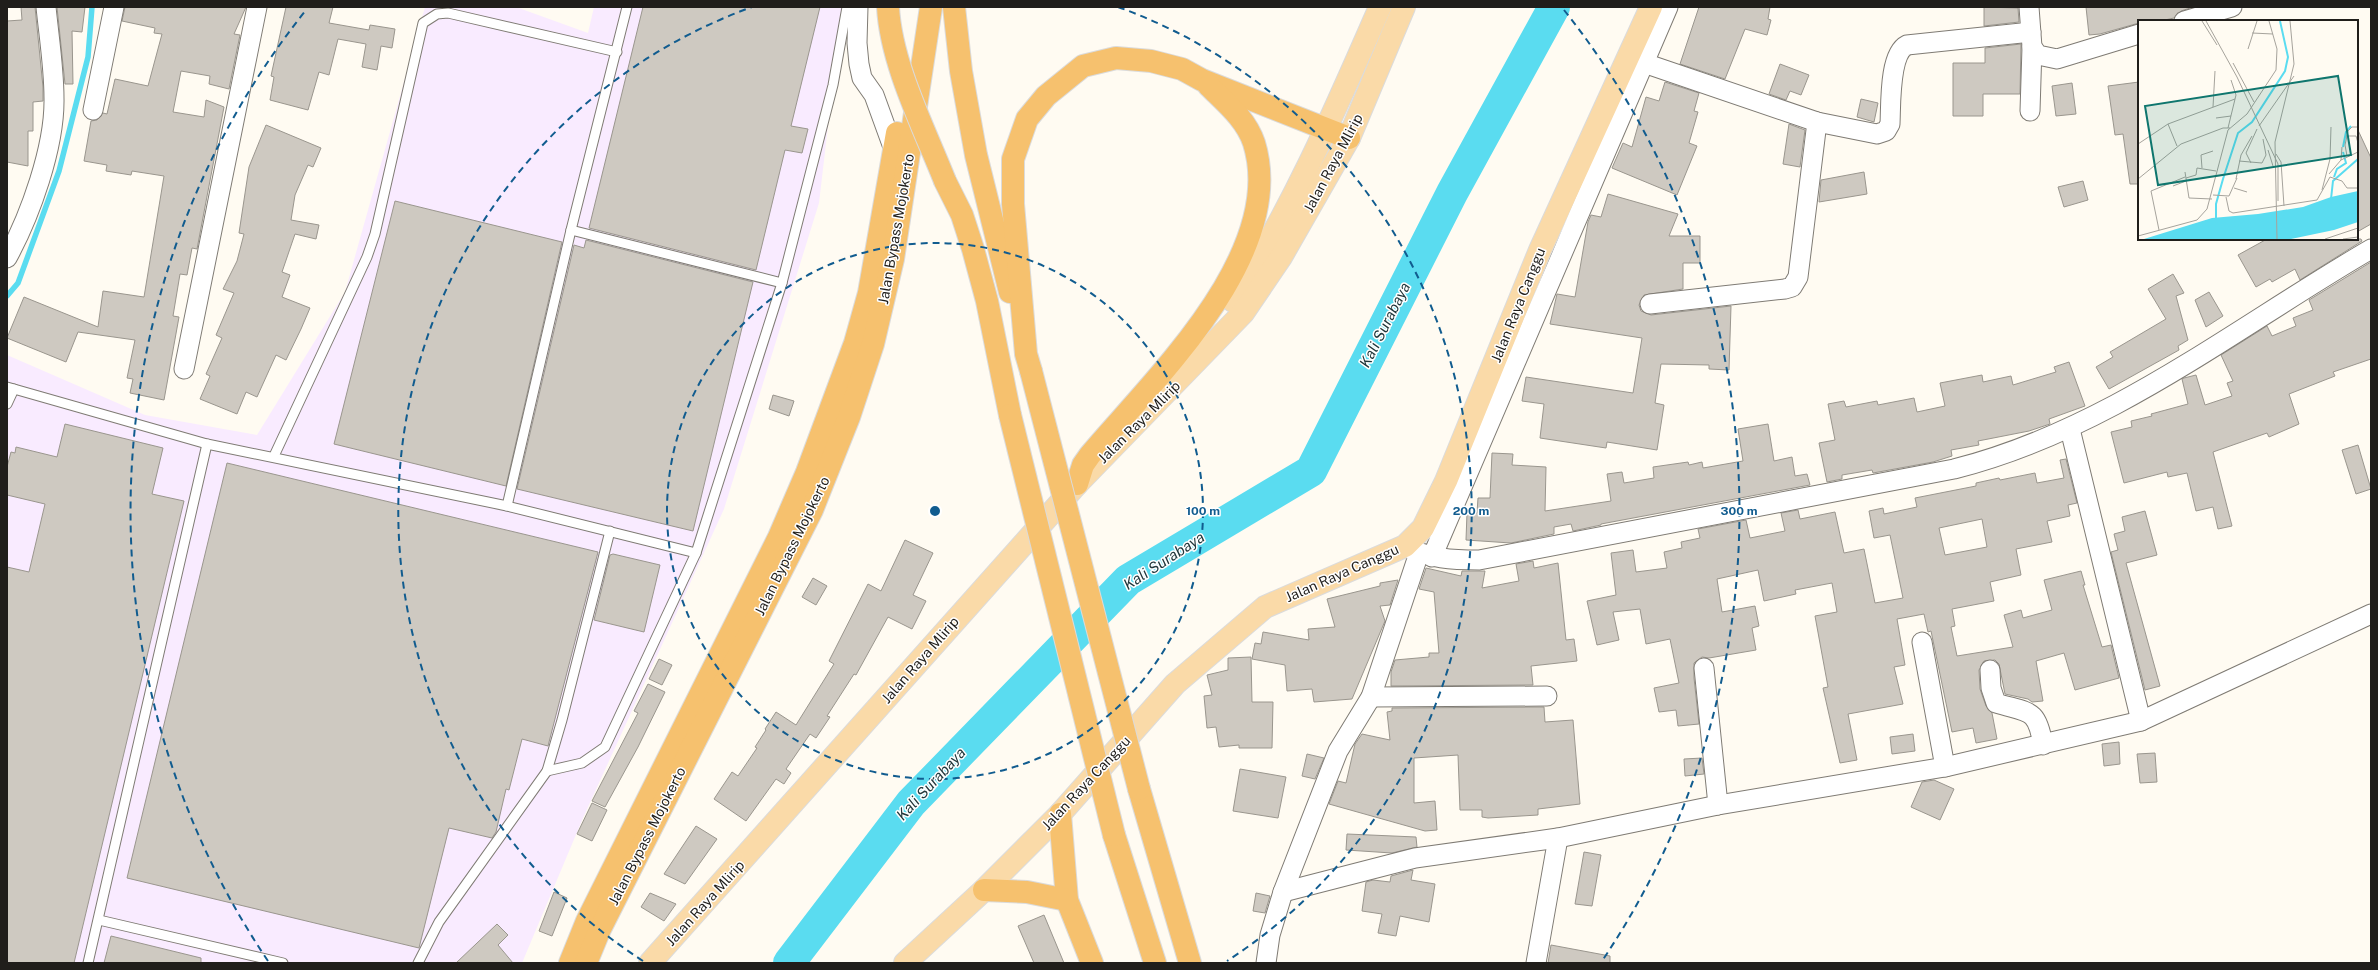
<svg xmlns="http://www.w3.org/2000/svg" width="2378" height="970" viewBox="0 0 2378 970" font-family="'Public Sans',sans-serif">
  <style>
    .industrial { fill: #f9ebff }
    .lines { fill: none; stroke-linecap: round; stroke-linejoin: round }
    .stream { stroke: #5adcf0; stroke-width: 5.5 }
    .river { stroke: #5adcf0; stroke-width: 32 }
    .building { fill: #cec9c1; stroke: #9a968e; fill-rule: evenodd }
    .lane-casing { stroke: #7f7b74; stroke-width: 11 }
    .street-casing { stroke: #7f7b74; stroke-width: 21 }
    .primary-casing { stroke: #dbdbdb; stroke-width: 24 }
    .highway-casing { stroke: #dbdbdb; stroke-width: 24 }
    .lane { stroke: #fff; stroke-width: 9 }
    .street { stroke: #fff; stroke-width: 19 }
    .primary { stroke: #fadaa8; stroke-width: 22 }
    .highway { stroke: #f6c16e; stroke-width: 22 }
    .highway-bridge-casing { stroke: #dbdbdb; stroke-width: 24; stroke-linecap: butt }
    .highway-bridge { stroke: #f6c16e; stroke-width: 22 }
    .ring { fill: none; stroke: #115c8f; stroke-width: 2; stroke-dasharray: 7 5 }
    .labels { text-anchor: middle; stroke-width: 3; stroke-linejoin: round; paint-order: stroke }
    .street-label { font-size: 14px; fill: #201e1b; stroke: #fff }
    .water-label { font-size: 15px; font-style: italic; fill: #22383c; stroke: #fff }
    .inset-river { fill: none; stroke: #5adcf0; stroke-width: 2 }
    .inset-road { fill: none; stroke: #a6a39c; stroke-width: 1 }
    .view { fill: #0f766e; fill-opacity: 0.15; stroke: #0f766e; stroke-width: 2 }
    .inset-edge { fill: none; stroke: #201e1b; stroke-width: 2 }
    .centre { fill: #115c8f; stroke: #fff; stroke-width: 2 }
    .ring-label { font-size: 12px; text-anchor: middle; font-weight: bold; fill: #115c8f; stroke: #fff; stroke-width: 3; stroke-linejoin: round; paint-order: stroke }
  </style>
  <rect width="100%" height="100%" fill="#fffbf2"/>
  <path class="industrial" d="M425 7H516L588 33 594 7H842L819 203 724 509 583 818 522 963H7V355L145 415 257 435 345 292Z"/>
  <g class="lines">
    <path class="stream" d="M7 296 18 283 59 171 88 57 92 7"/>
    <path class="river" d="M789 963 911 803 1128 580 1311 471 1452 193 1554 7"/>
  </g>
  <g class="building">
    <path d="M21 7H35L43 87V101L33 102V131H28V166L7 162V21L22 20Z"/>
    <path d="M57 7H85L82 32 72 31 73 84H65Z"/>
    <path d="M125 7H246L234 34 240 35 229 89 209 84 210 76 181 71 173 112 204 117 206 100 224 107 197 249 192 248 187 275 180 274 173 316 179 317 164 400 130 393 133 379 127 378 135 340 78 332 66 362 7 338 24 297 98 327 103 291 144 297 164 176 132 171 131 175 106 171 107 165 84 161 91 121 97 120 103 113 107 114 115 79 148 86 162 34 154 33 155 28 122 21Z"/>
    <path d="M286 7H333L329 23 369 30 370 25 395 29 392 48 381 46 377 70 362 67 366 44 338 39 329 75 319 72 308 110 270 100 274 77 271 76Z"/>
    <path d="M643 7H820L791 126 808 129 802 153 785 150 756 270 589 228Z"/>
    <path d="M1699 7H1770L1768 19 1771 20 1767 35 1745 29 1725 79 1680 64Z"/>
    <path d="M1984 7 2018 8 2019 22 1984 26Z"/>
    <path d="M2086 7H2193L2181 11 2174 18 2160 21H2139V23L2100 34 2089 35Z"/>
    <path d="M2021 44 2020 94H1983V116H1953V63H1985V48Z"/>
    <path d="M1780 64 1809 75 1801 95 1790 91 1786 100 1769 94Z"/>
    <path d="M1665 82 1699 93 1694 111 1698 112 1689 143 1697 146 1677 195 1612 168 1623 143 1632 147 1646 97 1659 101Z"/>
    <path d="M2139 82V184H2130L2123 134 2115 135 2108 86Z"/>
    <path d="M2072 83 2076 114 2056 116 2052 86Z"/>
    <path d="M1861 99 1878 103 1874 122 1857 117Z"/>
    <path d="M1789 124 1805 130 1800 167 1783 164Z"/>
    <path d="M266 125 321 148 313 167 308 165 295 195 291 220 319 225 316 239 295 234 282 272 290 275 282 297 310 308 301 329 286 360 276 355 257 397 246 392 237 414 200 399 210 376 206 374 222 338 216 335 234 293 223 289 237 261 244 234 239 233 249 167Z"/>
    <path d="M2357 128 2371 158V224L2357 232Z"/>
    <path d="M1864 172 1867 194 1819 202 1821 180Z"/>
    <path d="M2083 181 2088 200 2064 207 2058 187Z"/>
    <path d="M1608 194 1678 214 1669 236H1700V263H1683V289L1644 295 1639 305 1641 311 1651 315 1731 306 1729 370 1709 369V365L1661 364 1655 403 1664 405 1657 450 1607 442 1606 448 1540 438 1544 404 1522 401 1526 377 1633 393 1642 338 1550 324 1557 294 1575 297 1588 222 1591 215 1601 217Z"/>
    <path d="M395 201 562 242 506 486 334 444Z"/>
    <path d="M2267 239H2361L2362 241 2300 280 2295 269 2272 282 2270 279 2256 287 2238 255Z"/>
    <path d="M586 240 753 282 693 531 517 489 574 245 584 248Z"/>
    <path d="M2371 262V359L2333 372 2335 376 2289 394 2299 424 2269 437 2267 433 2213 452 2232 526 2218 529 2213 507 2196 511 2187 473 2168 477 2167 472 2124 483 2111 432 2132 427 2131 421 2152 416 2151 414 2188 404 2182 379 2184 378 2196 375 2205 405 2232 396 2227 383 2233 381 2221 355 2267 326 2272 336 2296 326 2293 318 2313 310 2309 300Z"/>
    <path d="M2173 274 2184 293 2176 296 2188 340 2178 346 2179 350 2109 389 2096 367 2113 357 2110 352 2166 319 2148 289Z"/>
    <path d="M2209 292 2223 316 2206 327 2195 300Z"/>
    <path d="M2069 362 2085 406 2049 419 2050 424 2029 431 1978 441 1979 445 1951 450 1952 456 1933 462 1873 473 1872 470 1842 475V479L1827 482 1819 443 1835 440 1828 404 1844 401 1846 407 1877 401 1878 405 1914 398 1917 412 1945 406 1940 383 1982 375 1983 382 2011 376 2013 385 2056 372 2054 367Z"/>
    <path d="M773 395 794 401 789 416 769 409Z"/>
    <path d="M65 424 163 448 152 494 184 501 74 963H7V567L29 572 45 504 7 495V467L11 452 15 453 16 447 57 457Z"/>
    <path d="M1768 424 1774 461 1792 457 1795 476 1807 474 1810 485 1601 524V525L1573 531 1571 524 1554 527V534L1511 543 1466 540 1467 513H1477L1478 498H1490L1492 453 1513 454 1512 465 1546 467 1545 511 1611 501 1607 474 1622 472 1624 483 1654 478 1653 467 1688 462 1689 465 1702 462 1703 468 1743 461 1738 429Z"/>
    <path d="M2358 445 2371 489 2356 494 2342 450Z"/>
    <path d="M2066 459 2077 503 2068 505 2070 516 2047 521 2052 542 2016 549 2021 575 1990 582 1994 601 1952 609 1955 626 1951 627 1957 656 2013 647 2004 615 2021 610 2023 618 2052 610 2044 580 2081 571 2085 585H2083L2102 647 2111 645 2119 678 2075 690 2064 653 2036 661 2043 701 2032 702 2028 699 2005 694 1999 664 1995 660 1984 661 1979 670 1980 689 1986 706 1992 713 1997 739 1976 743 1973 728 1952 732 1931 631 1928 632 1924 614 1897 619 1905 665 1894 667 1903 704 1848 714 1857 760 1840 763 1823 688 1828 687 1815 616 1837 612 1832 583 1795 590 1796 594 1764 601 1758 570 1717 579 1722 612 1755 606 1759 626 1752 628 1756 650 1709 658 1702 657 1694 663V678L1699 724 1678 726 1676 710 1659 712 1654 688 1679 683 1670 639 1646 644 1640 609 1613 612 1619 640 1597 645 1587 601 1616 595 1611 553 1633 550 1636 572 1667 568 1664 552 1682 548 1681 542 1700 538 1698 529 1746 520 1750 538 1785 531 1781 513 1798 510 1800 519 1835 512 1844 553 1864 549 1875 603 1903 598 1890 535 1874 538 1869 511 1883 508 1884 514 1917 507 1915 498 1976 486V483L1999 478 2000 480 2035 473 2037 483 2064 478 2060 460ZM1982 519 1987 547 1945 555 1939 528Z"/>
    <path d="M227 463 598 552 548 746 522 739 509 790 506 789 496 832 492 838 449 828 419 948 127 878Z"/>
    <path d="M2145 511 2157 555 2126 563 2160 686 2145 690 2111 552 2118 550 2114 534 2125 531 2122 517Z"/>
    <path d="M905 540 933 553 913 595 926 601 912 629 888 617 856 675 854 674 827 716 830 717 816 738 810 734 786 769 791 773 784 784 776 779 746 821 714 799 732 772 738 776 757 748 755 747 766 730 765 729 776 712 796 725 834 664 829 661 868 584 881 591Z"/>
    <path d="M613 554 660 565 644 632 594 620 610 555Z"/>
    <path d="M1533 561 1534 568 1558 563 1566 640 1574 639 1577 661 1531 666 1533 685 1391 686V672L1395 660 1429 657V653H1439L1434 592 1419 589 1426 568 1461 576 1462 571H1485L1482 588 1519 581 1516 564Z"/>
    <path d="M813 578 827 586 816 605 802 597Z"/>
    <path d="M1398 580 1390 605 1380 606 1385 621 1352 699 1314 702 1312 689 1287 691 1285 665 1252 659 1255 643 1261 644 1263 632 1309 640 1308 629 1335 627 1327 599 1380 586V583Z"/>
    <path d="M1251 657 1252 702H1273L1272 748H1239V745L1219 747 1216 727 1207 728 1204 696 1212 695 1207 675 1228 670V658Z"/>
    <path d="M659 659 672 665 662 685 649 679Z"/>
    <path d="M648 684 665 692 638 747 605 807 592 801 638 713 634 711Z"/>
    <path d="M1544 707 1545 722 1573 720 1580 804 1538 809V815L1488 818 1482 817V810H1460L1458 755 1414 758V803L1435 801 1437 830 1425 831 1329 804 1338 781 1346 783 1355 744 1362 734 1390 740 1387 712 1392 711V708Z"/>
    <path d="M1913 734 1915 751 1892 754 1890 737Z"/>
    <path d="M2119 742 2120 764 2104 766 2102 744Z"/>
    <path d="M2155 753 2157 782 2140 783 2137 754Z"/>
    <path d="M1307 754 1324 758 1315 779 1302 776Z"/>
    <path d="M1702 758 1704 774 1685 776 1684 759Z"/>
    <path d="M1240 769 1286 777 1278 818 1233 811Z"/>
    <path d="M1934 780 1954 789 1940 820 1911 807 1922 782Z"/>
    <path d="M592 803 607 810 592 841 577 834Z"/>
    <path d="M696 826 717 839 685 884 664 874Z"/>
    <path d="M1347 834 1416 837 1417 847 1392 853 1346 850Z"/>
    <path d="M1584 852 1601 855 1592 906 1575 904Z"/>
    <path d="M1413 870 1411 880 1435 884 1429 922 1400 916 1396 936 1378 933 1382 914 1362 911 1366 882 1373 880 1390 882 1391 876Z"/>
    <path d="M554 892 567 898 552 936 539 931Z"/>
    <path d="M650 893 676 904 664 921 641 907Z"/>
    <path d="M1256 893 1270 896 1265 913 1253 911Z"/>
    <path d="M1044 915 1064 963H1034L1018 926Z"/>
    <path d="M497 924 508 935 498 945 513 963H456Z"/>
    <path d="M111 936 201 958V963H104Z"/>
    <path d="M1551 945 1610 956V963H1548Z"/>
  </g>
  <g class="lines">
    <defs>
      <g id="lane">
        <path d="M571 230 782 283"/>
        <path d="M7 387 207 444 507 506 696 553 782 283 833 85 847 7"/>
        <path d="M7 404 14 389"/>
        <path d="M274 456 367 257 375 234 423 23 437 14 448 13 617 52"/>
        <path d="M507 506 571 230 627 7"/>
        <path d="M547 771 582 763 605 747 696 553"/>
        <path d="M99 920 283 963"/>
        <path d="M88 963 207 444"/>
        <path d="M418 963 439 922 547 771 562 720 610 531"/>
      </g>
      <g id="street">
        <path d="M858 7 857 43 859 64 862 78 874 95 894 150"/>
        <path d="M2029 7 2032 47 2030 111"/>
        <path d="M2184 21 2232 7"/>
        <path d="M2032 47 2038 55 2057 59 2139 34"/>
        <path d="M1644 63 1817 122 1877 134 1886 131 1890 124C1891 104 1889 54 1907 45L2031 32"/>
        <path d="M93 110 114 7"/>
        <path d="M7 258C30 216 55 147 54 98 54 68 49 37 46 7"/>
        <path d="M1650 304 1785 289 1792 287 1798 277 1817 122"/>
        <path d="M184 369 257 7"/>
        <path d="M1405 546C1429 559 1453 560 1479 560L1954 469C2109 430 2235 328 2371 249"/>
        <path d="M1432 557 1668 7"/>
        <path d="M1922 642 1945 767"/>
        <path d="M1704 668 1718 805"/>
        <path d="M1990 670 1991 688 1996 703C2028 713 2037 707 2043 745"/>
        <path d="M1371 697 1547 696"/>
        <path d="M2141 721 2371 614"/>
        <path d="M1283 892 1415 858 1558 838 1718 805 1945 767 2141 721 2070 429"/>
        <path d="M1266 963 1270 935 1283 892 1338 751 1371 697 1419 553"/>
        <path d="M1536 963 1558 838"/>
      </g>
      <g id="primary">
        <path d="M1233 301C1293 208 1336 108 1380 7"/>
        <path d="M650 963 1077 484 1243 313 1281 257 1349 138 1404 7"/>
        <path d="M905 963 984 890 1060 814 1175 684 1265 607 1405 546 1423 528 1446 481 1540 250 1651 7"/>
      </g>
      <g id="highway">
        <path d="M954 7 961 71 976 155 1010 292"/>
        <path d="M945 181 962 215 973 249 987 301 1010 415"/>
        <path d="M1031 371 1026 354 1013 204V159L1027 119 1046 96 1083 66 1116 58 1151 61 1182 69 1202 80 1349 138"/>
        <path d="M1077 484 1083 465 1090 455C1155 378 1288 253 1254 143 1246 119 1226 103 1209 86"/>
        <path d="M1139 789 1190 963"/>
        <path d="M1060 814 1067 900 1092 963"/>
        <path d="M1114 835 1155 963"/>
        <path d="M984 890 1027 892 1067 900"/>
        <path d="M570 963 587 921 779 537 807 472 855 343 869 293 897 133"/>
        <path d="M586 963 600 929 812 510 849 417 873 344 893 259 931 7"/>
      </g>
    </defs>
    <use href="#lane" class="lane-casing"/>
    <use href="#street" class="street-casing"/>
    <use href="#primary" class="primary-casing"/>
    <use href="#highway" class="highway-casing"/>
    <use href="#lane" class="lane"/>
    <use href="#street" class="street"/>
    <use href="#primary" class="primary"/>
    <use href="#highway" class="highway"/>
    <defs>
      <g id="highway-bridge">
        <path d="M888 7C891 64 924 128 945 181"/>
        <path d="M1031 371 1139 789"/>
        <path d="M1010 415 1114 835"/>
      </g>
    </defs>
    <use href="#highway-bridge" class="highway-bridge-casing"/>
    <use href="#highway-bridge" class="highway-bridge"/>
  </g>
  <g class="ring">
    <circle cx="935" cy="511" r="268"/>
    <path d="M643 961A536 536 0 0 1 752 7M1118 7A536 536 0 0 1 1227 961"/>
    <path d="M268 961A804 804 0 0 1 306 10M1564 10A804 804 0 0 1 1602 961"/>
  </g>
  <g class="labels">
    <g class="street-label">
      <text transform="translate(1333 163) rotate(-62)" y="5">Jalan Raya Mlirip</text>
      <text transform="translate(896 229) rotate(-80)" y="5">Jalan Bypass Mojokerto</text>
      <text transform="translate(1518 305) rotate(-68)" y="5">Jalan Raya Canggu</text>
      <text transform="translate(1139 422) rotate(-45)" y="5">Jalan Raya Mlirip</text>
      <text transform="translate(792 546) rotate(-64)" y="5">Jalan Bypass Mojokerto</text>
      <text transform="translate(1342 573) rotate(-24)" y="5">Jalan Raya Canggu</text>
      <text transform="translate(920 660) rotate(-49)" y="5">Jalan Raya Mlirip</text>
      <text transform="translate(1086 783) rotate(-47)" y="5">Jalan Raya Canggu</text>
      <text transform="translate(647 836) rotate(-63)" y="5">Jalan Bypass Mojokerto</text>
      <text transform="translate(705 903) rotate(-48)" y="5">Jalan Raya Mlirip</text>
    </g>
    <g class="water-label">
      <text transform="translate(1385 325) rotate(-63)" y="5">Kali Surabaya</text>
      <text transform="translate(1164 561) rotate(-33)" y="5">Kali Surabaya</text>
      <text transform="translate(931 784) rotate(-47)" y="5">Kali Surabaya</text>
    </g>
  </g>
  <g transform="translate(2138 20)">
    <rect width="220" height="220" fill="#fffbf2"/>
    <path d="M220 171V202L196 210 153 219H6L74 198 120 194 165 187 193 177Z" fill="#5adcf0"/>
    <path class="inset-river" d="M205 127 208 112 213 106M196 157 199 149 208 143 205 132M193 179 195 161 220 139M78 200V184L85 159 100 113 114 102 147 51 150 37 142 1"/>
    <path class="inset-road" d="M64 1 79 25M68 1 99 57 140 144V181M114 13 135 14M110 29 119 1M95 43 116 82M75 87 77 51M78 98 93 96M121 106 156 56M90 108 98 75 93 60M208 116H218L220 123M0 124 30 104M39 126 30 104 97 79M130 130 135 146M138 134 143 142 146 186M209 136 207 125 210 111 214 107H220M203 140 204 127M101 141 124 143 128 135 125 119M113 143 108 133 119 109M64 148 63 135 75 131M47 152 51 178 74 179M191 154 203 140 220 132M48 158 58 155 59 148 78 151M0 159 43 124 85 108H92M98 159 103 135 114 116M35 166 48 161M96 168 109 172M184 170 192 139 193 107M75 175 91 176 99 158M88 177 91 191 95 193 179 180 192 157 204 161 209 168H220M21 210 13 171 47 157M0 216 59 200 69 189 90 110 109 94 138 50 139 29 131 1M139 219 137 122 156 44 152 1M187 219 220 208M205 219 220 217"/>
    <path class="view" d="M200 56 213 135 20 165 7 86Z"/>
    <rect width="220" height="220" class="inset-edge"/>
  </g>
  <circle cx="935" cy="511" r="6" class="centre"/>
  <g class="ring-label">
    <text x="1203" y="515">100 m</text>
    <text x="1471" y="515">200 m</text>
    <text x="1739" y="515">300 m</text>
  </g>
  <rect width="2378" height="970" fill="none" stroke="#201e1b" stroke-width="16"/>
</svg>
